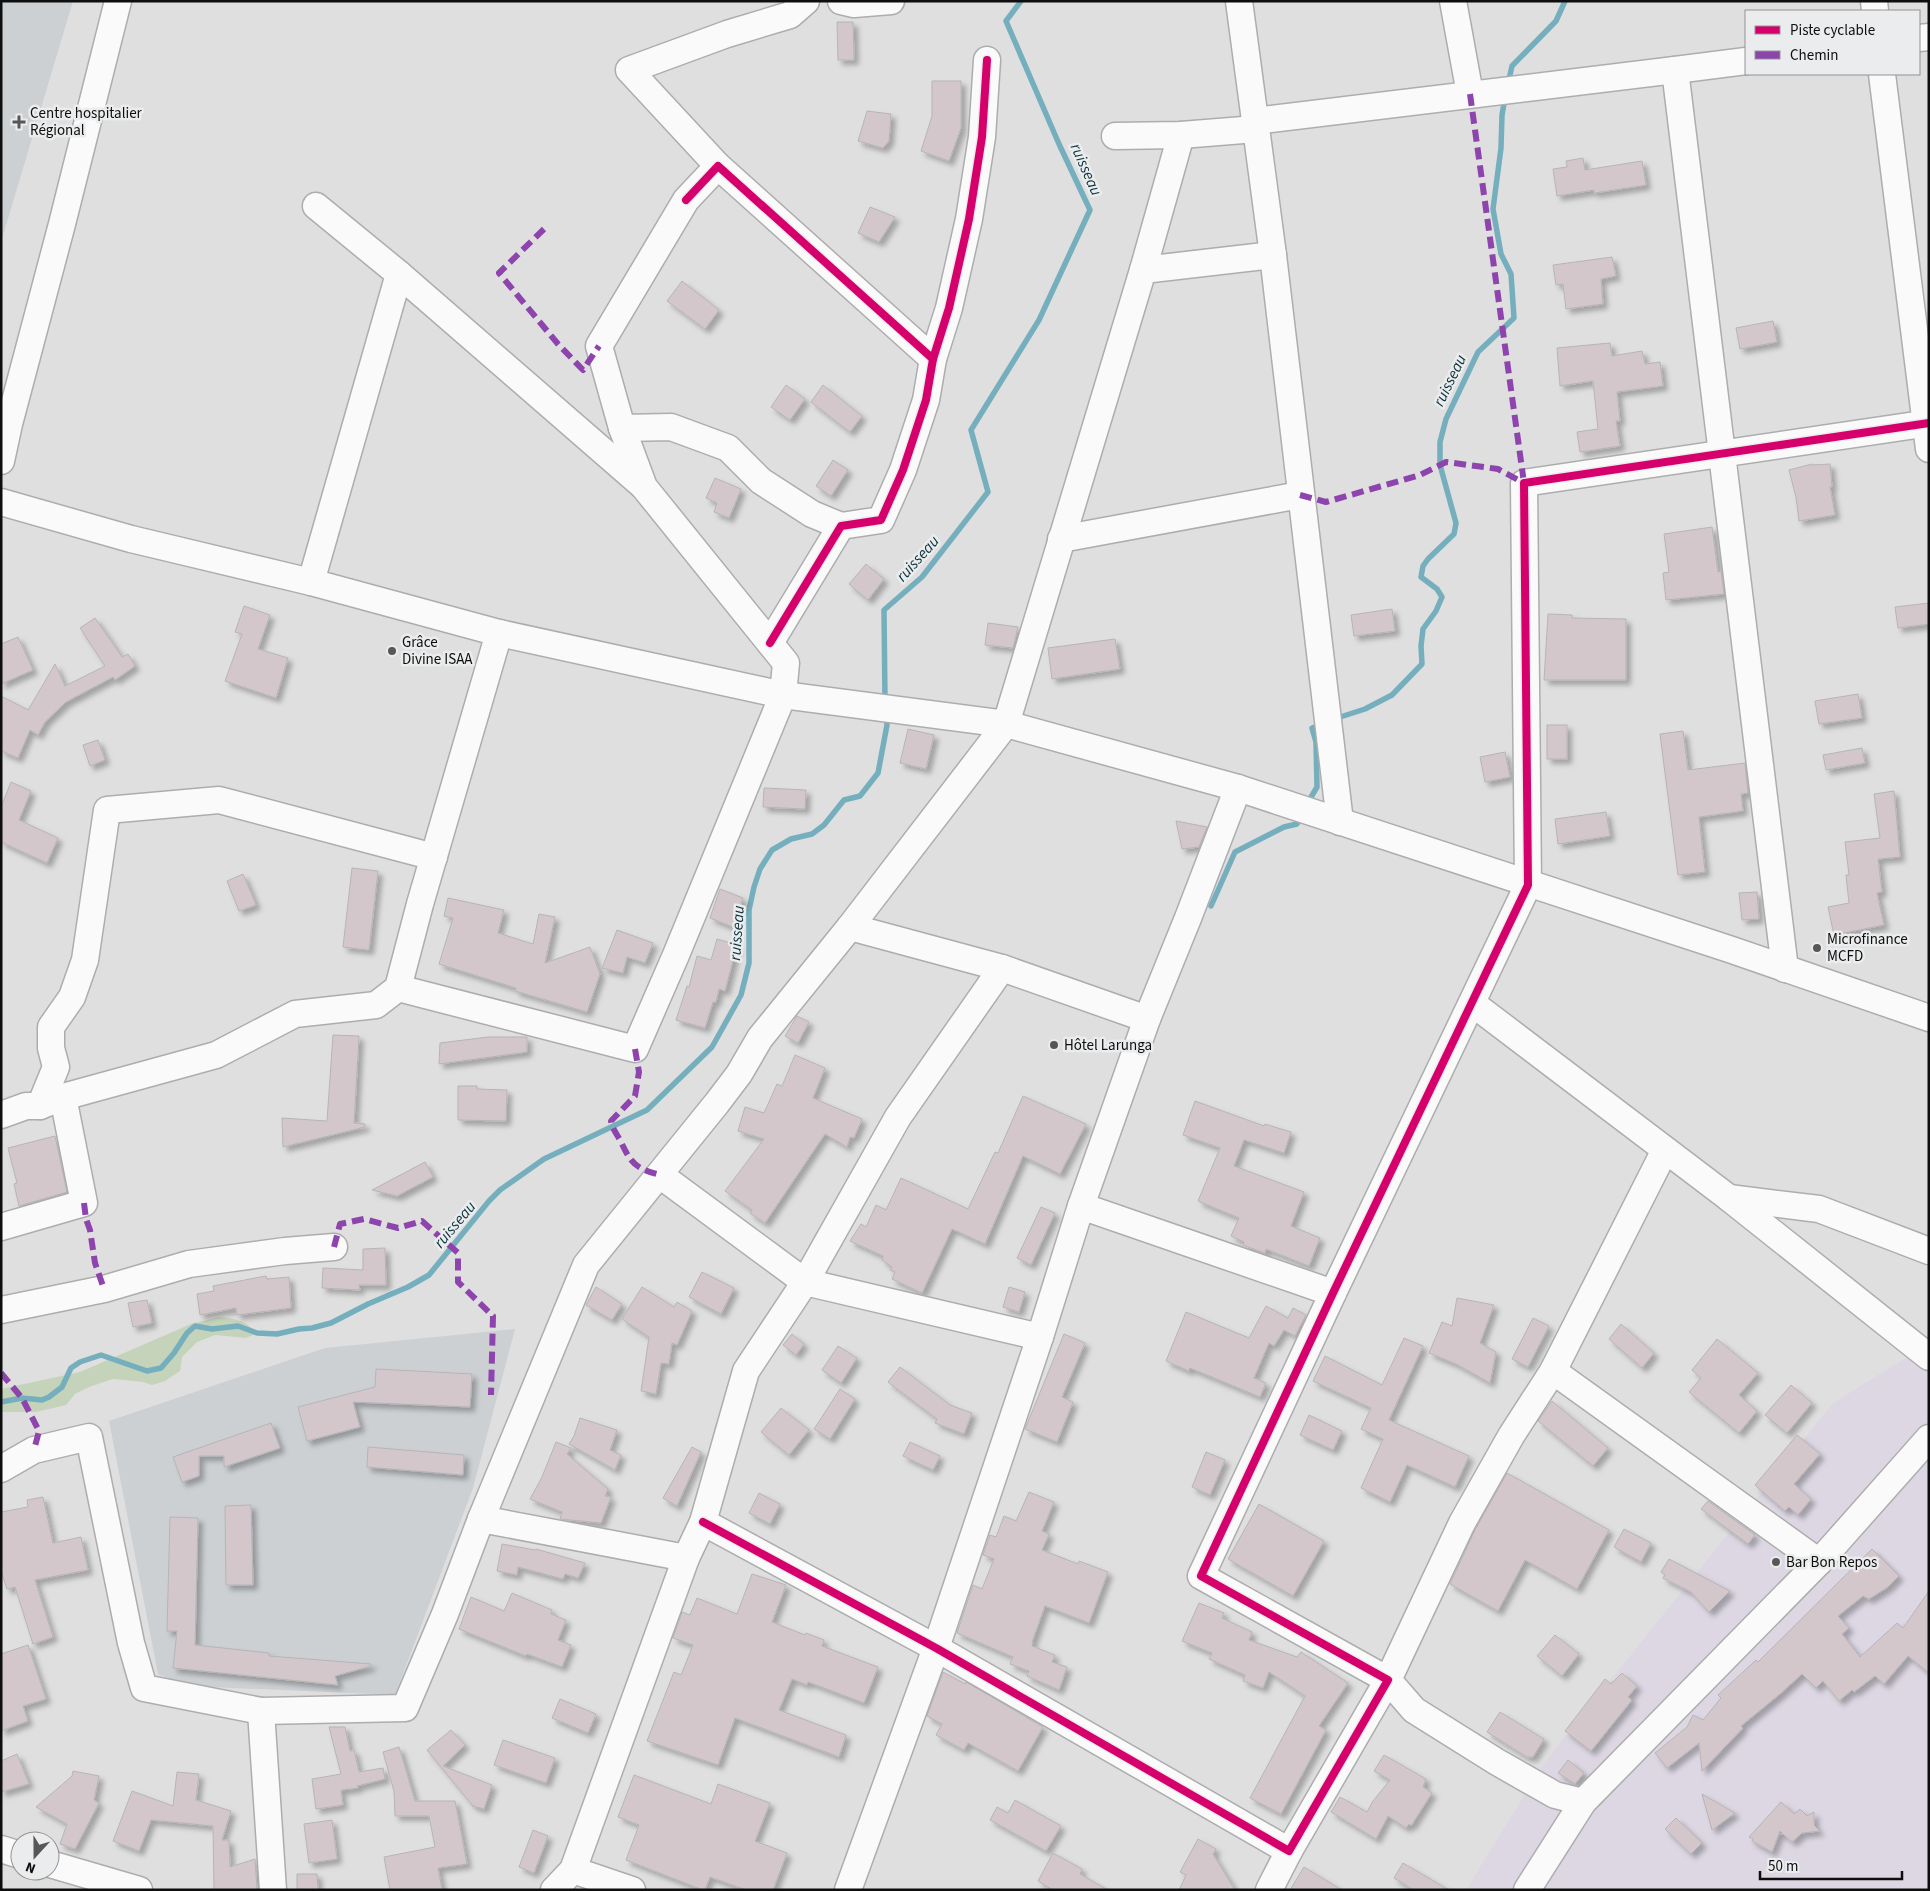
<svg xmlns="http://www.w3.org/2000/svg" width="1930" height="1891" viewBox="0 0 1930 1891" font-family="'Source Sans 3',sans-serif">
  <style>
    .commercial { fill: #dcd7e3 }
    .built { fill: #ccd0d3 }
    .green { fill: #c5d3ba }
    .lines { fill: none; stroke-linecap: round; stroke-linejoin: round }
    .stream { stroke: #75afbd; stroke-width: 5.5 }
    .building { fill: #d4c7cb; stroke: #b5b5b5; filter: url(#shadow) }
    .minor-casing { stroke: #adadad; stroke-width: 29 }
    .minor { stroke: #fafafa; stroke-width: 26 }
    .quiet { stroke: #8e44ad; stroke-width: 6; stroke-dasharray: 12 6; stroke-linecap: butt }
    .cycleway-casing { stroke: #ebeced; stroke-width: 11 }
    .cycleway { stroke: #d6006c; stroke-width: 8 }
    .poi-dot { fill: #575757; stroke: #ebeced; stroke-width: 2 }
    .labels { text-anchor: middle; stroke-width: 5; stroke-linejoin: round; paint-order: stroke }
    .poi-label { font-size: 15px; fill: #0e0e0e; stroke: #ebeced; text-anchor: start }
    .water-label { font-size: 16px; font-style: italic; fill: #0a333c; stroke: #ebeced }
  </style>
  <defs>
    <filter id="shadow"><feDropShadow dx="4.5" dy="4.5" stdDeviation="2.5" flood-color="#0004"/></filter>
  </defs>
  <rect width="100%" height="100%" fill="#dfdfdf"/>
  <path class="commercial" d="M1929 1344V1890H1466L1545 1762 1833 1403Z"/>
  <g class="built">
    <path d="M1 1H73L1 242Z"/>
    <path d="M515 1329 473 1488 395 1695 188 1686 158 1674 109 1421 325 1348Z"/>
  </g>
  <path class="green" d="M219 1317C235 1318 246 1321 257 1333L246 1338 215 1335 197 1342 182 1357 180 1371 165 1381 152 1385 143 1382 113 1379 89 1387 75 1394 66 1405 36 1412H1V1389L80 1372 191 1324Z"/>
  <g class="lines">
    <g class="stream">
      <path d="M1508 84 1512 66 1556 21 1565 1"/>
      <path d="M885 701 884 610 922 577 988 492 971 430 1039 320 1090 210 1059 144 1006 21 1021 1"/>
      <path d="M1334 719 1365 709 1392 695 1422 664 1421 646 1423 629 1436 611 1442 597 1437 589 1421 577 1423 566 1428 559 1454 534 1456 523 1440 465V442L1446 419 1478 352 1514 318 1511 274 1501 254 1493 209 1501 148 1502 115 1505 98"/>
      <path d="M1307 804 1317 787 1316 742 1312 728 1323 724"/>
      <path d="M1211 906 1235 852 1284 827 1297 824 1302 815"/>
      <path d="M1 1402 22 1398 42 1400 49 1397 62 1387 71 1368 80 1362 101 1355 147 1371 161 1368 174 1353 187 1333 195 1326 212 1329 238 1326 257 1333 277 1334 299 1329 312 1328 331 1323 368 1304 408 1287 429 1275 489 1201 500 1190 544 1159 647 1110 712 1047 741 995 749 963V910L754 887 760 869 772 850 791 839 812 834 824 825 844 800 860 796 878 773 887 725 886 715"/>
    </g>
  </g>
  <g class="building">
    <path d="M837 22H853L854 60H838Z"/>
    <path d="M932 81H961V128L949 161 921 151 932 116Z"/>
    <path d="M867 111 891 114 889 141 883 148 858 141Z"/>
    <path d="M1583 158 1585 170 1642 161 1646 185 1594 193V190L1557 196 1553 169 1567 167 1566 161Z"/>
    <path d="M870 207 895 217 879 242 858 233Z"/>
    <path d="M1612 257 1616 276 1601 279 1603 304 1566 309 1563 284 1556 285 1553 265Z"/>
    <path d="M682 281 719 310 705 329 667 301Z"/>
    <path d="M1773 321 1777 342 1740 349 1736 328Z"/>
    <path d="M1610 343 1612 356 1642 351 1645 364 1660 362 1663 386 1617 392 1620 421H1616L1620 446 1580 452 1577 432 1598 429 1593 381 1560 386 1557 348Z"/>
    <path d="M786 385 805 399 790 420 771 407Z"/>
    <path d="M823 385 862 416 850 432 811 402Z"/>
    <path d="M833 460 848 470 831 496 816 486Z"/>
    <path d="M1812 464V465L1830 464 1832 487H1830L1835 515 1799 521 1796 497 1789 470Z"/>
    <path d="M715 478 741 489 729 518 714 512 717 503 706 498Z"/>
    <path d="M1712 527 1718 572 1721 571 1724 594 1666 600 1663 573 1669 572 1664 534Z"/>
    <path d="M866 564 884 579 868 600 849 584Z"/>
    <path d="M1929 603V624L1898 628 1895 607Z"/>
    <path d="M244 606 270 615 258 649 288 658 276 698 225 681 242 634 235 632Z"/>
    <path d="M1392 609 1395 631 1354 636 1351 615Z"/>
    <path d="M1548 614 1572 615V618L1626 619V680H1544Z"/>
    <path d="M95 618 122 657 128 654 135 666 115 680 113 677 66 702 45 722 38 735 30 730 18 758 1 751V696L28 710 55 664 65 686 105 666 80 628Z"/>
    <path d="M988 623 1018 627 1013 648 985 645Z"/>
    <path d="M18 637 33 670 1 684V644Z"/>
    <path d="M1115 639 1120 669 1052 679 1048 648Z"/>
    <path d="M1858 694 1862 718 1819 724 1815 701Z"/>
    <rect x="1547" y="725" width="20" height="34"/>
    <path d="M908 729 934 735 926 769 900 763Z"/>
    <path d="M1683 731 1688 770 1745 763 1748 793 1741 794 1743 811 1699 817 1705 872 1678 875 1660 734Z"/>
    <path d="M98 740 105 760 90 766 83 745Z"/>
    <path d="M1862 748 1865 763 1826 770 1823 755Z"/>
    <path d="M1505 752 1510 777 1485 782 1480 757Z"/>
    <path d="M11 782 31 791 19 820 58 838 47 863 1 842V807Z"/>
    <path d="M764 788 806 790 805 809 763 807Z"/>
    <path d="M1894 791 1900 857 1878 859 1882 892 1877 893 1884 925 1834 935 1828 907 1849 903 1846 875H1849L1845 842 1880 838 1874 794Z"/>
    <path d="M1606 812 1610 836 1558 844 1555 819Z"/>
    <path d="M1176 821 1207 827 1199 847 1182 849Z"/>
    <path d="M352 868 378 871 369 950 343 947Z"/>
    <path d="M243 874 256 905 239 911 227 881Z"/>
    <path d="M720 889 743 898 733 927 710 918Z"/>
    <path d="M1757 892 1759 919 1742 920 1739 893Z"/>
    <path d="M448 898 504 910 498 933 533 944 539 914 555 917 545 963 590 947 600 974 587 1012 515 991 516 988 439 964 453 918 444 916Z"/>
    <path d="M617 930 653 943 645 963 627 957 623 973 602 968Z"/>
    <path d="M717 939 737 945 725 991 719 989 716 1002H713L705 1028 676 1020 687 986 689 987 697 956 711 960Z"/>
    <path d="M797 1016 809 1022 798 1043 785 1036Z"/>
    <path d="M333 1035 359 1036 354 1123 365 1124V1127L283 1147 282 1118 327 1121Z"/>
    <path d="M488 1037H527V1052L439 1064 440 1043Z"/>
    <path d="M795 1055 825 1068 813 1098 862 1119 854 1138 850 1137 847 1147 825 1134 765 1223 750 1213 752 1210 725 1191 764 1139 738 1131 745 1107 764 1113 777 1084 782 1086Z"/>
    <path d="M458 1086H477V1089L507 1090 506 1121 458 1120Z"/>
    <path d="M1023 1096 1086 1124 1060 1174 1023 1156 985 1244 952 1229 922 1293 892 1279 895 1272 890 1270 892 1267 882 1260 883 1256 850 1241 861 1224 866 1227 876 1205 886 1210 901 1178 968 1209 995 1152 998 1153Z"/>
    <path d="M1195 1101 1264 1126 1265 1124 1291 1132 1284 1153 1244 1140 1234 1166 1304 1192 1291 1226 1320 1238 1309 1266 1266 1249 1265 1253 1243 1245 1244 1242 1231 1236 1239 1218 1198 1201 1220 1148 1183 1135Z"/>
    <path d="M55 1136 67 1192 19 1206 14 1184 17 1183 8 1148Z"/>
    <path d="M425 1162 433 1177 397 1196 372 1190Z"/>
    <path d="M1041 1207 1055 1213 1031 1265 1017 1258Z"/>
    <path d="M385 1248 386 1285H359L360 1290 322 1288 323 1268 363 1270V1249Z"/>
    <path d="M702 1272 734 1288 721 1314 689 1297Z"/>
    <path d="M266 1276 267 1279 289 1277 291 1308 237 1315 236 1308 200 1315 197 1294 214 1291 213 1286Z"/>
    <path d="M596 1287 622 1304 612 1320 586 1305Z"/>
    <path d="M642 1287 674 1307 677 1302 692 1311 677 1345 672 1343 669 1364 661 1363 656 1394 641 1391 649 1337 622 1319Z"/>
    <path d="M1009 1287 1025 1292 1019 1312 1003 1307Z"/>
    <path d="M1457 1298 1494 1305 1480 1343 1496 1352 1490 1383 1456 1364 1429 1353 1442 1322 1452 1326Z"/>
    <path d="M147 1300 152 1323 133 1327 128 1303Z"/>
    <path d="M1266 1306 1288 1318 1293 1308 1306 1315 1295 1336 1284 1330 1274 1346 1269 1343 1254 1378 1266 1383 1260 1397 1190 1368 1189 1371 1166 1361 1186 1312 1249 1338Z"/>
    <path d="M1533 1318 1549 1326 1528 1367 1512 1359Z"/>
    <path d="M1621 1324 1654 1353 1642 1368 1609 1339Z"/>
    <path d="M792 1334 804 1344 796 1355 783 1345Z"/>
    <path d="M1064 1334 1085 1343 1062 1397 1073 1402 1057 1442 1025 1429Z"/>
    <path d="M1404 1338 1423 1346 1389 1420 1469 1456 1455 1487 1407 1465 1390 1502 1361 1488 1383 1439 1361 1429 1371 1408 1313 1381 1325 1356 1382 1385Z"/>
    <path d="M1717 1339 1758 1373 1739 1395 1757 1411 1739 1433 1689 1392 1701 1378 1692 1370Z"/>
    <path d="M838 1346 857 1358 841 1383 822 1370Z"/>
    <path d="M900 1367 950 1405 972 1413 964 1434 935 1423 937 1419 888 1382Z"/>
    <path d="M376 1369 472 1374 470 1407 353 1402 360 1427 307 1441 298 1407 375 1387Z"/>
    <path d="M1791 1385 1812 1403 1787 1433 1765 1415Z"/>
    <path d="M840 1389 855 1399 830 1439 814 1429Z"/>
    <path d="M1552 1401 1608 1448 1593 1466 1538 1421Z"/>
    <path d="M781 1408 809 1430 789 1455 761 1432Z"/>
    <path d="M1309 1415 1342 1431 1333 1450 1300 1435Z"/>
    <path d="M580 1418 617 1430 610 1450 621 1455 615 1470 569 1444 574 1436Z"/>
    <path d="M271 1423 280 1448 224 1467V1456H199V1476L182 1482 173 1457Z"/>
    <path d="M1797 1435 1820 1454 1794 1484 1811 1499 1798 1515 1789 1507 1785 1511 1755 1485Z"/>
    <path d="M556 1442 571 1448 567 1454 608 1489 605 1496 611 1497 601 1523 560 1519 562 1512 530 1499 542 1477Z"/>
    <path d="M910 1442 940 1456 933 1470 903 1456Z"/>
    <path d="M368 1447 464 1455 463 1475 367 1467Z"/>
    <path d="M692 1447 701 1452 677 1506 663 1498Z"/>
    <path d="M1206 1452 1225 1460 1210 1495 1192 1487Z"/>
    <path d="M1507 1473 1609 1530 1577 1589 1525 1560 1498 1611 1450 1584 1475 1530Z"/>
    <path d="M1029 1492 1054 1502 1042 1531 1049 1534 1042 1550 1078 1564 1079 1561 1108 1572 1089 1623 1045 1606 1032 1642H1033L1032 1646 1055 1655 1052 1662 1067 1667 1059 1690 1027 1676 1029 1671 1010 1664 1013 1657 957 1633 973 1585 982 1589 994 1559 983 1555 990 1535 996 1537 1004 1516 1016 1521Z"/>
    <path d="M759 1493 780 1504 770 1524 749 1513Z"/>
    <path d="M43 1497 53 1543 81 1537 88 1570 35 1580 53 1637 33 1644 15 1587 7 1589 1 1571V1512L28 1507 27 1500Z"/>
    <path d="M1708 1501 1755 1535 1748 1544 1701 1509Z"/>
    <path d="M1259 1504 1324 1541 1293 1596 1228 1559Z"/>
    <path d="M251 1505 253 1585H226L225 1506Z"/>
    <path d="M170 1517 198 1518 195 1645 269 1653V1656L371 1664V1666L335 1676 338 1685 173 1668 177 1631H167Z"/>
    <path d="M1624 1529 1651 1543 1641 1562 1614 1547Z"/>
    <path d="M502 1544 535 1550 536 1549 585 1563 578 1578 565 1574 563 1579 518 1567 517 1575 497 1571Z"/>
    <path d="M1872 1549 1899 1576 1888 1587 1869 1599 1863 1596 1838 1616 1849 1628 1842 1634 1860 1657 1897 1623 1903 1628 1929 1591V1673L1908 1656 1884 1684 1875 1676 1854 1692 1852 1690 1839 1701 1823 1681 1816 1688 1802 1674 1780 1694 1741 1726 1743 1728 1702 1771 1699 1743 1667 1768 1655 1753 1687 1727 1693 1715 1703 1720 1721 1698 1718 1695 1756 1660 1758 1662Z"/>
    <path d="M1669 1559 1730 1591 1709 1612 1691 1592 1663 1578 1665 1575 1661 1572Z"/>
    <path d="M752 1574 786 1585 772 1622 805 1635 806 1633 824 1640 822 1646 878 1667 864 1703 808 1682 807 1685 792 1679 779 1710 846 1735 839 1757 735 1718 718 1765 647 1741 674 1672 681 1675 693 1645 673 1638 682 1612 690 1615 697 1598 737 1614Z"/>
    <path d="M512 1593 552 1610 551 1614 566 1620 558 1640 571 1645 562 1667 527 1654 526 1656 459 1629 471 1597 504 1611Z"/>
    <path d="M1199 1603 1224 1613 1222 1618 1252 1632 1249 1640 1297 1657 1301 1652 1348 1683 1319 1726 1326 1730 1281 1814 1250 1798 1305 1696 1269 1672 1263 1688 1243 1681 1245 1675 1209 1659 1212 1653 1182 1641Z"/>
    <path d="M1555 1635 1579 1654 1562 1676 1537 1656Z"/>
    <path d="M28 1645 46 1699 23 1706 28 1721 1 1731V1654Z"/>
    <path d="M943 1672 965 1684 966 1682 1043 1727 1018 1771 968 1743 964 1750 936 1735 942 1724 927 1716Z"/>
    <path d="M1622 1673 1637 1686 1628 1697 1632 1700 1591 1751 1565 1731 1605 1679 1611 1684Z"/>
    <path d="M560 1699 596 1714 588 1733 552 1718Z"/>
    <path d="M1500 1712 1544 1739 1533 1757H1527L1487 1732Z"/>
    <path d="M329 1727H345L350 1751 354 1750 359 1772 383 1768 385 1779 357 1786 358 1788 341 1790 343 1805 316 1809 312 1779 341 1774Z"/>
    <path d="M451 1730 465 1745 443 1766 492 1785 484 1809 473 1806 427 1750Z"/>
    <path d="M503 1740 555 1758 546 1783 494 1765Z"/>
    <path d="M399 1747 415 1801H455L467 1864 438 1868 442 1890H390L384 1857 435 1847 429 1816H395L394 1791 383 1752Z"/>
    <path d="M17 1754 29 1784 1 1792V1761Z"/>
    <path d="M1384 1755 1426 1779 1423 1787 1432 1793 1411 1826 1409 1824 1406 1828 1388 1816 1376 1839 1331 1812 1340 1797 1367 1812 1373 1801 1390 1780 1374 1771Z"/>
    <path d="M1568 1760 1584 1773 1575 1784 1558 1773Z"/>
    <path d="M73 1771 99 1776 94 1800 99 1803 75 1849 60 1844 67 1824 36 1807 72 1776Z"/>
    <path d="M177 1772 199 1774 196 1800 231 1811 222 1840H229L230 1867 255 1859 257 1890H214L213 1826 151 1820 139 1851 113 1841 132 1791 173 1806Z"/>
    <path d="M634 1775 711 1804 718 1784 770 1803 755 1841 787 1853 773 1890H746L710 1877 705 1890H703L626 1860 639 1825 618 1817Z"/>
    <path d="M1702 1794 1735 1813 1712 1830Z"/>
    <path d="M1015 1800 1061 1826 1046 1851 990 1820 997 1807 1008 1813Z"/>
    <path d="M1781 1802 1794 1814 1800 1809 1807 1816 1814 1812V1825L1820 1831 1802 1833 1792 1842 1783 1834H1780L1782 1833 1780 1831 1772 1852 1752 1841 1753 1839 1749 1837Z"/>
    <path d="M1676 1818 1702 1843 1691 1854 1665 1829Z"/>
    <path d="M332 1820 337 1859 309 1863 304 1824Z"/>
    <path d="M533 1830 548 1836 534 1873 519 1867Z"/>
    <path d="M1198 1839 1216 1849 1213 1854 1235 1890H1179L1186 1875 1180 1872Z"/>
    <path d="M1053 1853 1082 1869 1080 1874 1108 1890H1053L1038 1881Z"/>
    <path d="M1403 1863 1449 1890H1414L1394 1878Z"/>
    <path d="M1304 1867 1342 1890H1290Z"/>
    <path d="M297 1874H317L318 1890H297Z"/>
  </g>
  <g class="lines">
    <defs>
      <g id="minor">
        <path d="M841 1 854 4 891 1"/>
        <path d="M1239 1 1273 255 1340 822"/>
        <path d="M1453 1 1470 94"/>
        <path d="M1874 1 1875 11"/>
        <path d="M1919 38 1929 37"/>
        <path d="M1746 61 1675 70 1785 969"/>
        <path d="M1882 74 1929 449"/>
        <path d="M1255 121 1675 70"/>
        <path d="M1115 136 1181 135 1256 129"/>
        <path d="M718 166 629 70 727 34 790 15 806 1"/>
        <path d="M1143 270 1181 135"/>
        <path d="M399 274 642 485"/>
        <path d="M622 428 671 427 728 448 761 481 812 514 841 526"/>
        <path d="M1 461 9 424 62 224 118 1"/>
        <path d="M1 502 131 539 311 582 499 633 783 695 1006 724 1238 788 1729 949 1929 1018"/>
        <path d="M1061 539 1300 495"/>
        <path d="M311 582 399 274 316 206"/>
        <path d="M770 643 841 526 881 520 903 470 926 400 933 359 949 308 969 219 982 137 987 60"/>
        <path d="M850 927 1002 968 1147 1019"/>
        <path d="M398 988 635 1049 676 955 783 695 786 663 644 487 622 428 599 346 686 200 718 166 933 359"/>
        <path d="M1472 1003 1729 1198 1929 1357"/>
        <path d="M40 1106 56 1067 51 1048V1027L72 997 85 960 107 810 219 800 434 857"/>
        <path d="M1 1115 26 1106H40L63 1097 216 1055 295 1014 376 1005 398 988 420 904 499 633"/>
        <path d="M660 1175 805 1282 1040 1337"/>
        <path d="M1729 1198 1819 1209 1929 1251"/>
        <path d="M1081 1206 1333 1293"/>
        <path d="M1 1227 84 1203 63 1097"/>
        <path d="M1 1310 104 1289 189 1264 285 1251 334 1247"/>
        <path d="M1553 1371 1665 1150"/>
        <path d="M1 1469 34 1450 89 1437 131 1643 144 1688 261 1711"/>
        <path d="M481 1519 586 1265 717 1103 739 1074 760 1038 850 927 1006 724 1143 270 1273 255"/>
        <path d="M703 1522 936 1648 1289 1851 1388 1680 1201 1576 1333 1293 1528 885 1524 483 1929 423"/>
        <path d="M1583 1802 1555 1795 1497 1762 1414 1710 1388 1680 1462 1523 1511 1436 1553 1371 1819 1562"/>
        <path d="M1 1849 20 1855"/>
        <path d="M50 1864 139 1890"/>
        <path d="M573 1870 632 1890"/>
        <path d="M273 1890 261 1711 405 1708 445 1614 481 1519 686 1558"/>
        <path d="M554 1890 573 1870 686 1558 703 1522 746 1371 805 1282 898 1117 1002 968"/>
        <path d="M848 1890 936 1648 1040 1337 1081 1206 1147 1019 1188 918 1238 788"/>
        <path d="M1269 1890 1289 1851"/>
        <path d="M1527 1890 1583 1802 1819 1562 1929 1438"/>
      </g>
    </defs>
    <use href="#minor" class="minor-casing"/>
    <use href="#minor" class="minor"/>
    <g class="quiet">
      <path d="M1470 94 1524 483"/>
      <path d="M544 229 499 273 558 344 583 370 599 346"/>
      <path d="M1300 495 1326 502 1420 475 1446 462 1498 469 1524 483"/>
      <path d="M635 1049 639 1072 635 1096 611 1121C612 1128 616 1133 620 1140 631 1163 634 1168 660 1175"/>
      <path d="M84 1203 86 1219 90 1230 95 1263 104 1289"/>
      <path d="M334 1247 340 1224 364 1219 398 1228 422 1221 458 1253V1282L493 1316 491 1395"/>
      <path d="M1 1373 22 1398 39 1431 34 1450"/>
    </g>
    <defs>
      <g id="cycleway">
        <path d="M686 200 718 166 933 359"/>
        <path d="M770 643 841 526 881 520 903 470 926 400 933 359 949 308 969 219 982 137 987 60"/>
        <path d="M703 1522 936 1648 1289 1851 1388 1680 1201 1576 1333 1293 1528 885 1524 483 1929 423"/>
      </g>
    </defs>
    <use href="#cycleway" class="cycleway-casing"/>
    <use href="#cycleway" class="cycleway"/>
  </g>
  <g class="poi-dot">
    <path d="M16.5 114.5h5v5h5v5h-5v5h-5v-5h-5v-5h5z"/>
    <circle cx="392" cy="651" r="5"/>
    <circle cx="1817" cy="948" r="5"/>
    <circle cx="1054" cy="1045" r="5"/>
    <circle cx="1776" cy="1562" r="5"/>
  </g>
  <g class="labels">
    <g class="poi-label">
      <text x="30" y="118">Centre hospitalier<tspan x="30" dy="17">Régional</tspan></text>
      <text x="402" y="647">Grâce<tspan x="402" dy="17">Divine ISAA</tspan></text>
      <text x="1827" y="944">Microfinance<tspan x="1827" dy="17">MCFD</tspan></text>
      <text x="1064" y="1050">Hôtel Larunga</text>
      <text x="1786" y="1567">Bar Bon Repos</text>
    </g>
    <g class="water-label">
      <text transform="translate(1087 169) rotate(66)" y="6">ruisseau</text>
      <text transform="translate(1449 380) rotate(-64)" y="6">ruisseau</text>
      <text transform="translate(917 558) rotate(-48)" y="6">ruisseau</text>
      <text transform="translate(736 933) rotate(-86)" y="6">ruisseau</text>
      <text transform="translate(454 1224) rotate(-50)" y="6">ruisseau</text>
    </g>
  </g>
  <rect width="1930" height="1891" fill="none" stroke="#0e0e0e" stroke-width="5"/>
  <rect x="1745" y="10" width="175" height="65" fill="#ebeced" stroke="#939394"/>
  <rect x="1755" y="26" width="25" height="8" fill="#d6006c" stroke="#939394"/>
  <text x="1790" y="35" font-size="15" fill="#0e0e0e">Piste cyclable</text>
  <rect x="1755" y="51" width="25" height="8" fill="#8e44ad" stroke="#939394"/>
  <text x="1790" y="60" font-size="15" fill="#0e0e0e">Chemin</text>
  <g transform="translate(35 1856) rotate(201)"><circle r="24" fill="#ebeced" stroke="#939394"/>
  <path d="M0-4L9 19L0 12L-9 19Z" fill="#575757"/>
  <text y="-8" font-size="14" font-weight="bold" text-anchor="middle" fill="#0e0e0e">N</text>
  </g>
  <path d="M1760 1871v8h142v-8" fill="none" stroke="#0e0e0e" stroke-width="2.5"/>
  <text x="1768" y="1871" font-size="15" fill="#0e0e0e" stroke="#ebeced" stroke-width="4" paint-order="stroke">50 m</text>
</svg>
